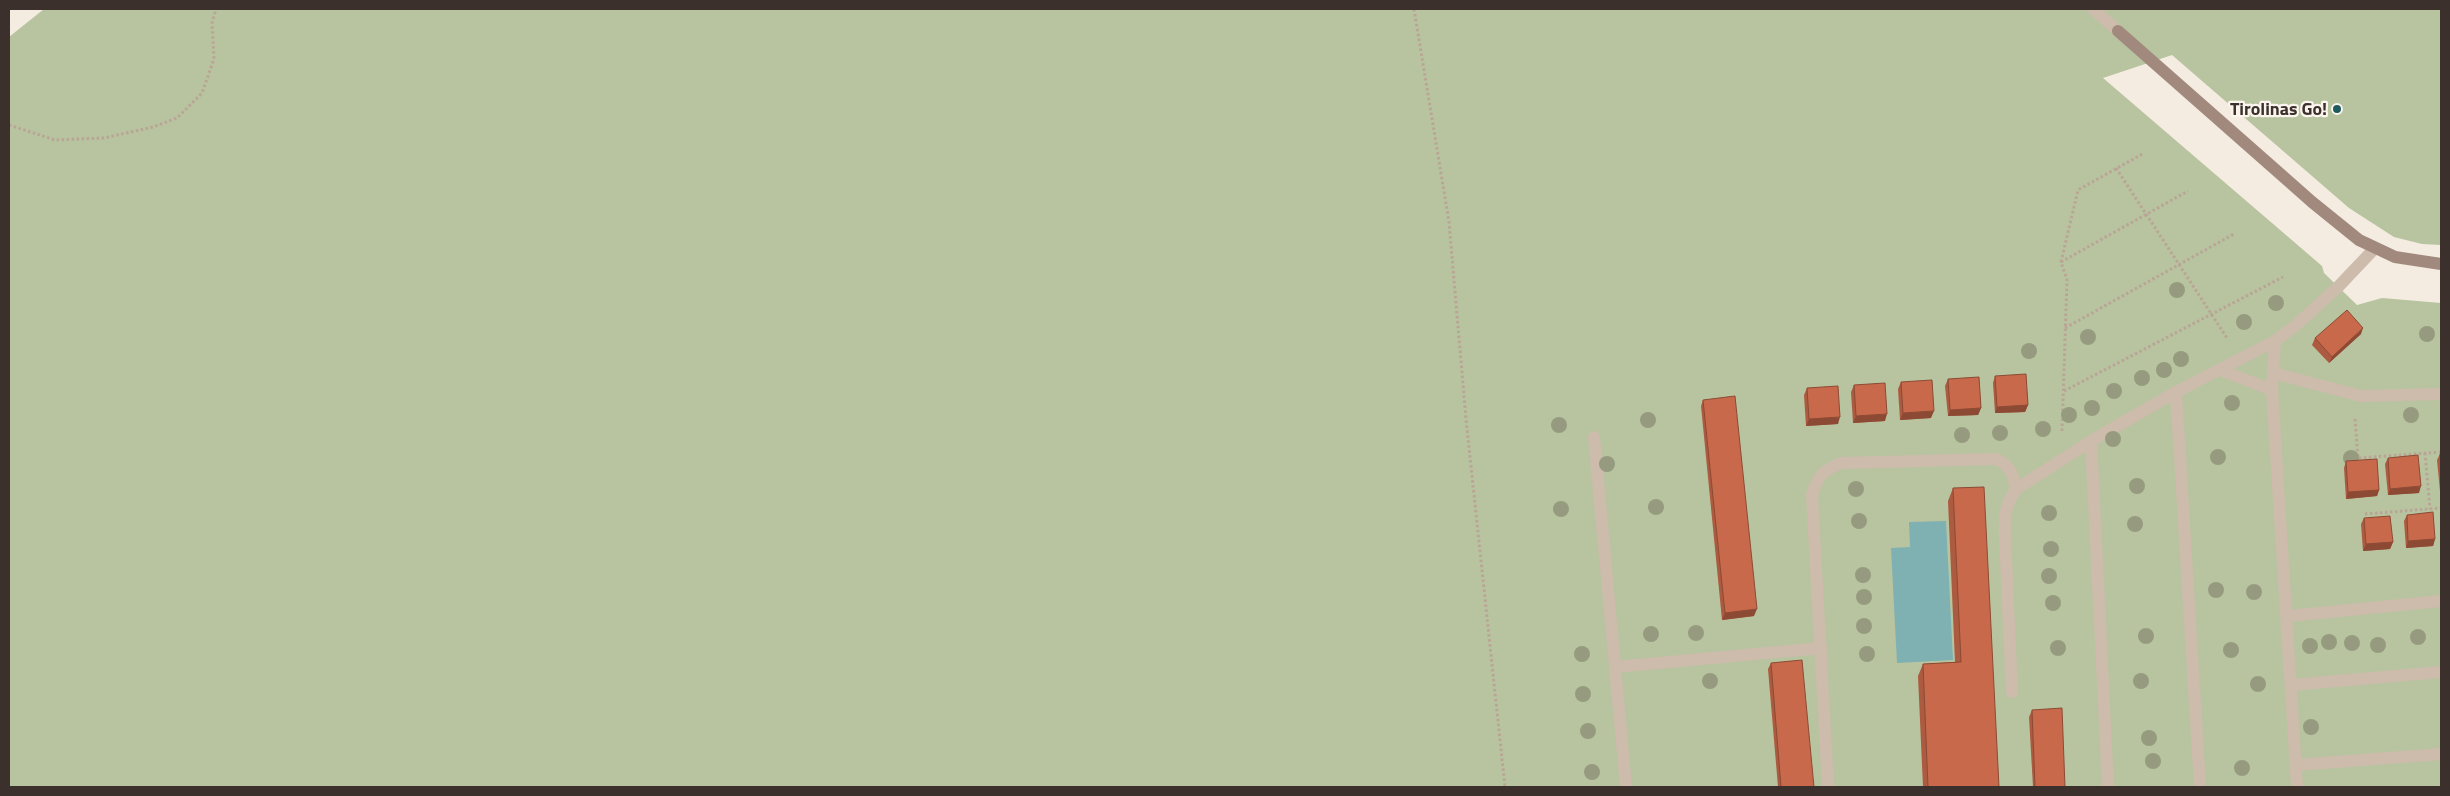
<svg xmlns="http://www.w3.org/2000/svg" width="2450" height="796" viewBox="0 0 2450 796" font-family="'Titillium Web',sans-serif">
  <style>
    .green { fill: #b8c4a0 }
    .water { fill: #7fb0b2 }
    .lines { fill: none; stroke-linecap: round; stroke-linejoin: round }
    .path { stroke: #b9a596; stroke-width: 3; stroke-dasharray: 2.5 2.5; stroke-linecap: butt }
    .lane { stroke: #cdbbac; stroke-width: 12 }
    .street { stroke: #cdbbac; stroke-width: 12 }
    .secondary { stroke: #a18a7d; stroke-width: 12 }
    .tree { fill: #969b7f }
    .wall { fill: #ac5a40 }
    .shaded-wall { fill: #8c4a34 }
    .building { fill: #c8694b; stroke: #8c4a34 }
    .poi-dot { fill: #1f5a5e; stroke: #fbf5ee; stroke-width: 2 }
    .labels { text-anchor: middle; stroke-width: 4.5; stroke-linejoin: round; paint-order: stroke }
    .poi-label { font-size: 18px; font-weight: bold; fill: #3b302b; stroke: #fbf5ee; text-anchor: end }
  </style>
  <rect width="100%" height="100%" fill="#f4ebe1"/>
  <path class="green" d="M44 9H2441V245L2422 244 2394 237 2349 208 2172 55 2103 78 2322 266 2324 273 2357 305 2382 298 2441 303V787H9V37Z"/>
  <path class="water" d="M1946 521 1953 660 1897 663 1891 548 1910 547 1909 522Z"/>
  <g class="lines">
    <g class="path">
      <path d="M1414 9 1449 222 1466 419 1505 787"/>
      <path d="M9 125 55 140 104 138 153 127 177 118 202 93 214 59 212 23 216 9"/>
      <path d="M2116 168 2227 338"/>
      <path d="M2061 262 2188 191"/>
      <path d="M2065 328 2234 234"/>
      <path d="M2064 391 2283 277"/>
      <path d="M2355 419 2358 458 2441 452"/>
      <path d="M2062 431 2067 280 2061 262 2078 190 2144 153"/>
      <path d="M2425 453 2430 509"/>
      <path d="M2365 514 2441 508"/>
    </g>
    <g class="lane">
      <path d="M2275 341 2272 390 2297 787"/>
      <path d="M2220 370 2272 390"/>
      <path d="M2273 373 2361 396 2441 394"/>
      <path d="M2176 392 2200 787"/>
      <path d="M1594 437 1626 787"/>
      <path d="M2288 616 2441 601"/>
      <path d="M1615 667 1821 648"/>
      <path d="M2291 685 2441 672"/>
      <path d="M2012 692 2005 537C2004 518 2005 505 2016 489L2091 441"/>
      <path d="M2296 765 2441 754"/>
      <path d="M1828 787 1812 495C1818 475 1822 471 1841 463L1996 459C2011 466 2013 474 2016 489"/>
      <path d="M2108 787 2091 441 2176 392 2275 341 2295 326 2338 287 2375 248"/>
    </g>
    <path class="street" d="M2093 9 2118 31"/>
    <path class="secondary" d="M2118 31 2312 202 2359 240 2395 257 2441 264"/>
  </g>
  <g class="tree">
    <circle cx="2177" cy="290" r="8"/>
    <circle cx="2276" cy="303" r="8"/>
    <circle cx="2244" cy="322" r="8"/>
    <circle cx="2427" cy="334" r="8"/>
    <circle cx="2088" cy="337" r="8"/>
    <circle cx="2029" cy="351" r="8"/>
    <circle cx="2181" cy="359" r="8"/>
    <circle cx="2164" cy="370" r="8"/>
    <circle cx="2142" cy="378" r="8"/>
    <circle cx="2114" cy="391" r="8"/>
    <circle cx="2232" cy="403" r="8"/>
    <circle cx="2092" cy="408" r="8"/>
    <circle cx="2069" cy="415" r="8"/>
    <circle cx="2411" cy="415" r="8"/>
    <circle cx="1648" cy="420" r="8"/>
    <circle cx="1559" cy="425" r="8"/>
    <circle cx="2043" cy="429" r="8"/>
    <circle cx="2000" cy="433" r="8"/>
    <circle cx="1962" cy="435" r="8"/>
    <circle cx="2113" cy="439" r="8"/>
    <circle cx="2218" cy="457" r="8"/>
    <circle cx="2351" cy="458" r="8"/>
    <circle cx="1607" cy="464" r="8"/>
    <circle cx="2137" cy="486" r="8"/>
    <circle cx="1856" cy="489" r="8"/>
    <circle cx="1656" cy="507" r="8"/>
    <circle cx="1561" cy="509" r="8"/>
    <circle cx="2049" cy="513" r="8"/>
    <circle cx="1859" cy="521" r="8"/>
    <circle cx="2135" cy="524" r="8"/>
    <circle cx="2051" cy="549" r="8"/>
    <circle cx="1863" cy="575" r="8"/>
    <circle cx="2049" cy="576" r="8"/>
    <circle cx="2216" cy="590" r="8"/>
    <circle cx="2254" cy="592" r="8"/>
    <circle cx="1864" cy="597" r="8"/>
    <circle cx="2053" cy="603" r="8"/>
    <circle cx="1864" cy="626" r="8"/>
    <circle cx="1696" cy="633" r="8"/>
    <circle cx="1651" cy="634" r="8"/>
    <circle cx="2146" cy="636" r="8"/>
    <circle cx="2418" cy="637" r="8"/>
    <circle cx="2329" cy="642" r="8"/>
    <circle cx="2352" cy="643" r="8"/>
    <circle cx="2378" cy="645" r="8"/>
    <circle cx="2310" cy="646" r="8"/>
    <circle cx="2058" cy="648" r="8"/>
    <circle cx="2231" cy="650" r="8"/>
    <circle cx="1582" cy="654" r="8"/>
    <circle cx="1867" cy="654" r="8"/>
    <circle cx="1710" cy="681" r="8"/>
    <circle cx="2141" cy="681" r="8"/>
    <circle cx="2258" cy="684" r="8"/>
    <circle cx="1583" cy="694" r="8"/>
    <circle cx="2311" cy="727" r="8"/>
    <circle cx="1588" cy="731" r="8"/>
    <circle cx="2149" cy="738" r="8"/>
    <circle cx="2153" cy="761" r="8"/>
    <circle cx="2242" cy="768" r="8"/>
    <circle cx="1592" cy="772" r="8"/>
  </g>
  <g class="wall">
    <path d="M2361 334 2329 363 2312 345 2315 338Z"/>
    <path d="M1995 376 2028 405 2025 412 1995 413 1993 383Z"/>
    <path d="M1948 379 1981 408 1978 415 1948 416 1945 386Z"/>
    <path d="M1901 382 1931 418 1900 420 1898 389Z"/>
    <path d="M1854 385 1885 421 1853 423 1851 392Z"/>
    <path d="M1807 388 1838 424 1806 426 1804 395Z"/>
    <path d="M1703 400 1754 616 1722 620 1701 406Z"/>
    <path d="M2440 454H2441V491H2440L2437 460Z"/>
    <path d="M2388 458 2419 493 2388 495 2385 464Z"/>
    <path d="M2346 461 2379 490 2377 496 2346 499 2344 468Z"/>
    <path d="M1953 488 1999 787H1923L1918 676 1923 664 1955 662 1948 501Z"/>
    <path d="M2407 515 2435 539 2433 546 2406 548 2404 521Z"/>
    <path d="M2364 518 2393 542 2390 549 2363 551 2361 524Z"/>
    <path d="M1771 663 1814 787H1778L1768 669Z"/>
    <path d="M2032 710 2065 787H2033L2029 717Z"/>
  </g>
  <g class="shaded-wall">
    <path d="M2363 328 2361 334 2329 363 2332 357Z"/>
    <path d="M2028 405 2025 412 1995 413 1997 407Z"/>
    <path d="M1981 408 1978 415 1948 416 1950 410Z"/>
    <path d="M1934 411 1931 418 1900 420 1903 413Z"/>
    <path d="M1887 414 1885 421 1853 423 1856 416Z"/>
    <path d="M1840 417 1838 424 1806 426 1809 419Z"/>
    <path d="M2421 486 2419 493 2388 495 2390 489Z"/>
    <path d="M2379 490 2377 496 2346 499 2348 492Z"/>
    <path d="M2435 539 2433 546 2406 548 2408 541Z"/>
    <path d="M2393 542 2390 549 2363 551 2366 544Z"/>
    <path d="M1757 609 1754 616 1722 620 1725 613Z"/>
  </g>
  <g class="building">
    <path d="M2347 310 2363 328 2332 357 2315 338Z"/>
    <path d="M2026 374 2028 405 1997 407 1995 376Z"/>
    <path d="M1979 377 1981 408 1950 410 1948 379Z"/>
    <path d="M1932 380 1934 411 1903 413 1901 382Z"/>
    <path d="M1885 383 1887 414 1856 416 1854 385Z"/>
    <path d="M1838 386 1840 417 1809 419 1807 388Z"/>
    <path d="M1735 396 1757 609 1725 613 1703 400Z"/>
    <path d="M2440 454H2441V470Z"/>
    <path d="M2418 455 2421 486 2390 489 2388 458Z"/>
    <path d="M2377 459 2379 490 2348 492 2346 461Z"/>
    <path d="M1984 487 1999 787H1928L1923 664 1961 662 1953 488Z"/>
    <path d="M2433 512 2435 539 2408 541 2407 515Z"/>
    <path d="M2390 516 2393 542 2366 544 2364 518Z"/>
    <path d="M1802 660 1814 787H1781L1771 663Z"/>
    <path d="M2062 708 2065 787H2035L2032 710Z"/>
  </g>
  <circle class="poi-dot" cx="2337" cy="109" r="5"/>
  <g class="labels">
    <g class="poi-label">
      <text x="2327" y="115">Tirolinas Go!</text>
    </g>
  </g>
  <rect width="2450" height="796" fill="none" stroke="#3b302b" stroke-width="20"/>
</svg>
